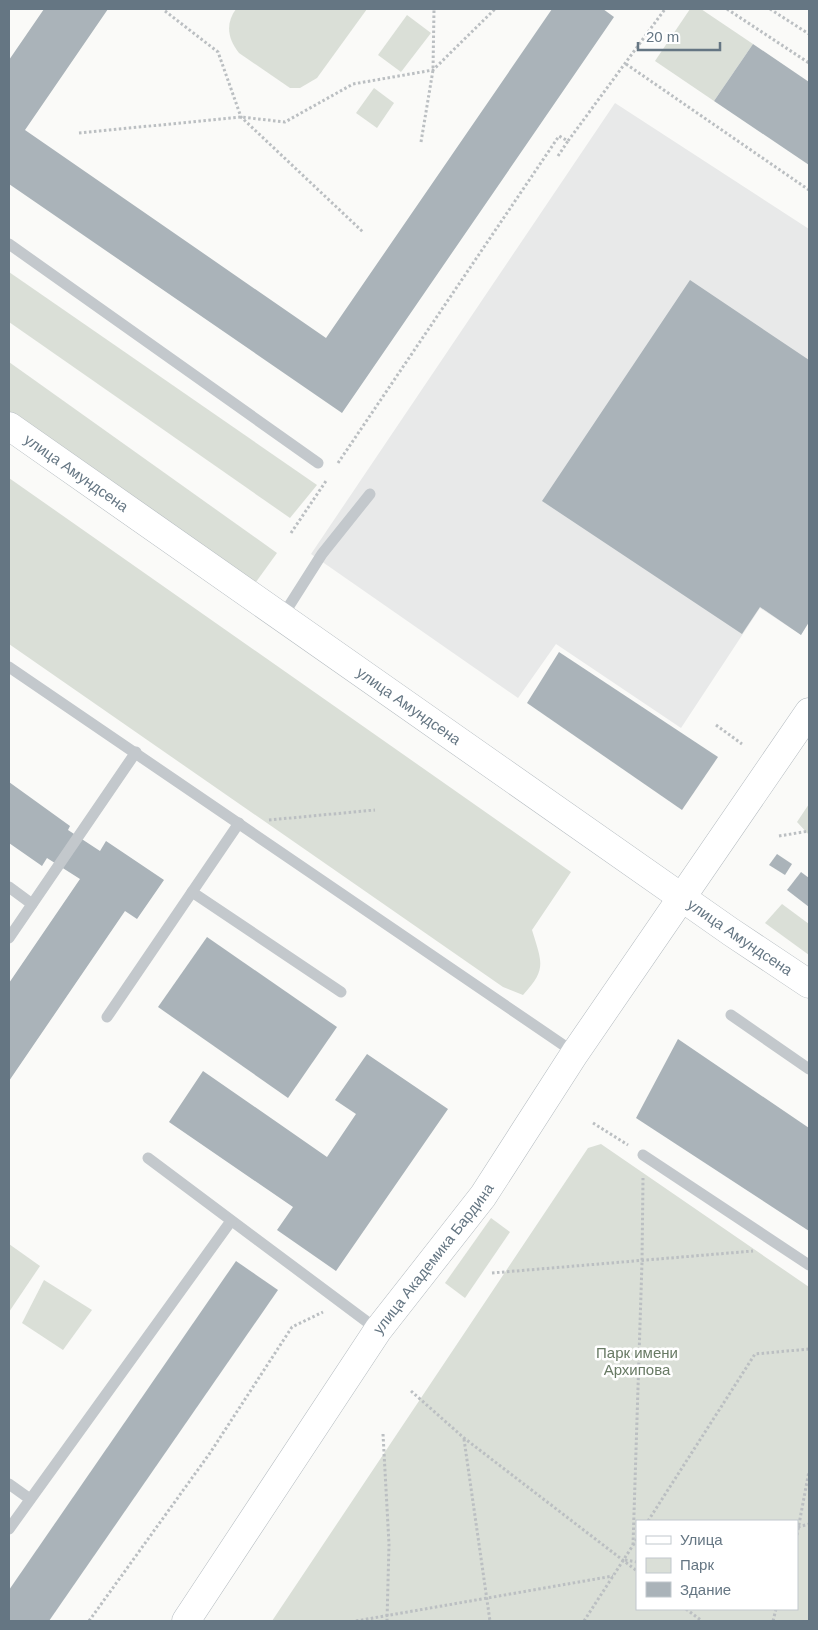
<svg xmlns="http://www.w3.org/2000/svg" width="818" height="1630" viewBox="0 0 818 1630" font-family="Helvetica,sans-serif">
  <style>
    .built { fill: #e8e9e9 }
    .green { fill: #dadfd7; fill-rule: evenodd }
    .building { fill: #aab3b9 }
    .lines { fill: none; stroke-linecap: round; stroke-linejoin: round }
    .secondary-casing { stroke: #b3babf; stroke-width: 29 }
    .path { stroke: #bbbfc2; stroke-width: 3; stroke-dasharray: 2.5 2.5; stroke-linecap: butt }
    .lane { stroke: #c3c8cc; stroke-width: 11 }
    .secondary { stroke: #fff; stroke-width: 28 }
    .labels { text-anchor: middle; stroke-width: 5; stroke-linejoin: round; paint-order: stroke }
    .street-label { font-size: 15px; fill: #657683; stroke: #fff }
    .park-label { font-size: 15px; fill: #687a64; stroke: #fff }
  </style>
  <rect width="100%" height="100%" fill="#fafaf8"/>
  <path class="built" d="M615 103 809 229V622L801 635 760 608 681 728 556 644 518 698 311 554Z"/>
  <g class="green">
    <path d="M236 9H367L317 78 300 88H290L239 53C228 39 225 24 236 9Z"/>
    <path d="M690 9H701L753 44 714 101 655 61Z"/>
    <path d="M407 15 431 33 401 72 378 55Z"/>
    <path d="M374 88 394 103 377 128 356 113Z"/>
    <path d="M9 272 317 485 290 518 9 322Z"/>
    <path d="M9 362 277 553 253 586 9 416Z"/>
    <path d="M9 478 571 872 532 930C542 963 547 969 523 995L503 987 9 644Z"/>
    <path d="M809 804V835L797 822Z"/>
    <path d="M782 904 809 924V955L765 923Z"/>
    <path d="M601 1144 809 1287V1621H272L588 1148ZM797 1521V1609H637V1521Z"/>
    <path d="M491 1218 510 1232 465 1298 445 1283Z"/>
    <path d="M9 1244 40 1266 9 1312Z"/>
    <path d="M44 1280 92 1310 63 1350 22 1323Z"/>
  </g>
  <g class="building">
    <path d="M44 9H108L25 130 326 338 552 9H603L614 17 342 413 9 184V60Z"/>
    <path d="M753 44 809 82V165L714 101Z"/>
    <path d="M690 280 809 360V622L801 635 760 607 742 634 542 501Z"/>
    <path d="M559 652 718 757 682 810 527 703Z"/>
    <path d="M9 782 70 826 68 830 100 851 106 841 164 880 137 919 125 911 9 1081V983L80 879 47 858 42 866 9 843Z"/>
    <path d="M777 854 792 864 785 875 769 865Z"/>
    <path d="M801 872 809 878V907L787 890Z"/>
    <path d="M207 937 337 1027 288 1098 158 1007Z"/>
    <path d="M678 1039 809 1128V1231L636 1118Z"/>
    <path d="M367 1054 448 1109 336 1271 277 1230 293 1207 169 1122 203 1071 327 1157 356 1114 335 1100Z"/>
    <path d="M236 1261 278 1290 49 1621H9V1590Z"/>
  </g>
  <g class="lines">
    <defs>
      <g id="secondary">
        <path id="s1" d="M9 426 731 932 809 984"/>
        <path id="s2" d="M186 1621 378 1330 483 1196 575 1053 809 712"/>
      </g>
    </defs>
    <use href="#secondary" class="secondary-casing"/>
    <g class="path">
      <path d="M727 9 809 63"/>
      <path d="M770 9 809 34"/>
      <path d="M165 11 218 52 241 117 363 232"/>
      <path d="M626 64 809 190"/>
      <path d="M79 133 241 117 285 122 353 84 433 70 495 9"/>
      <path d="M421 142 433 70 434 9"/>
      <path d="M558 156 568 141"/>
      <path d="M338 463 559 136 568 141 665 9"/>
      <path d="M291 533 326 481"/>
      <path d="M716 725 742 744"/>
      <path d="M269 820 375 810"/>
      <path d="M779 836 809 831"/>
      <path d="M593 1123 628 1145"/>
      <path d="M492 1273 753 1251"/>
      <path d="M411 1391 464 1438 637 1571"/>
      <path d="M383 1434 389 1544 387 1621"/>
      <path d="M464 1439 490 1621"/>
      <path d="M648 1521 755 1354 809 1349"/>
      <path d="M798 1527 809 1524"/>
      <path d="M797 1535 809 1471"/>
      <path d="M633 1545 642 1262 643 1178"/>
      <path d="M625 1560 637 1562"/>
      <path d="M686 1609 702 1621"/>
      <path d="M89 1621 210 1453 292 1327 323 1312"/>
      <path d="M356 1621 613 1576"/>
      <path d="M584 1621 637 1539"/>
      <path d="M773 1621 776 1609"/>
    </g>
    <g class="lane">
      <path d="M9 244 318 463"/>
      <path d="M282 617 322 554 370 494"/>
      <path d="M9 667 575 1053"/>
      <path d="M9 887 32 904"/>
      <path d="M192 892 341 992"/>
      <path d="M9 938 136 752"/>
      <path d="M731 1015 809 1069"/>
      <path d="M107 1017 239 823"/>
      <path d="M643 1155 809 1265"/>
      <path d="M148 1158 378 1330"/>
      <path d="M9 1484 30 1499"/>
      <path d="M9 1529 231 1221"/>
    </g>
    <use href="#secondary" class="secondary"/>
  </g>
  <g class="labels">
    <g class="street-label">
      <text dy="5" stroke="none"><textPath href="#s1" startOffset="82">улица Амундсена</textPath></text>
      <text dy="5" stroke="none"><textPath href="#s1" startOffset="488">улица Амундсена</textPath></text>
      <text dy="5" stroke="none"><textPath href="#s1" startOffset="892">улица Амундсена</textPath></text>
      <text dy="5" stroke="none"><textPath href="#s2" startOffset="439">улица Академика Бардина</textPath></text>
    </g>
    <g class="park-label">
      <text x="637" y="1358">Парк имени<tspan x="637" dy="17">Архипова</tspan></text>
    </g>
  </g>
  <rect width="818" height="1630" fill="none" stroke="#657683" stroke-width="20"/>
  <rect x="636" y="1520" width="162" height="90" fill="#ffffff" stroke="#c1c8cd"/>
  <rect x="646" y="1536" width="25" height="8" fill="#ffffff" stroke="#c1c8cd"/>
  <text x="680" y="1545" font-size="15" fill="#657683">Улица</text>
  <rect x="646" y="1558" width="25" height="15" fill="#dadfd7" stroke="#c1c8cd"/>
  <text x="680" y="1570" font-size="15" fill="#657683">Парк</text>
  <rect x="646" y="1582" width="25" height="15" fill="#aab3b9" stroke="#c1c8cd"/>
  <text x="680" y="1595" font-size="15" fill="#657683">Здание</text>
  <path d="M638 42v8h82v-8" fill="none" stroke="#657683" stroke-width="2.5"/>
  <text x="646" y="42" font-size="15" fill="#657683" stroke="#ffffff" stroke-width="4" paint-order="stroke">20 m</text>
</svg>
